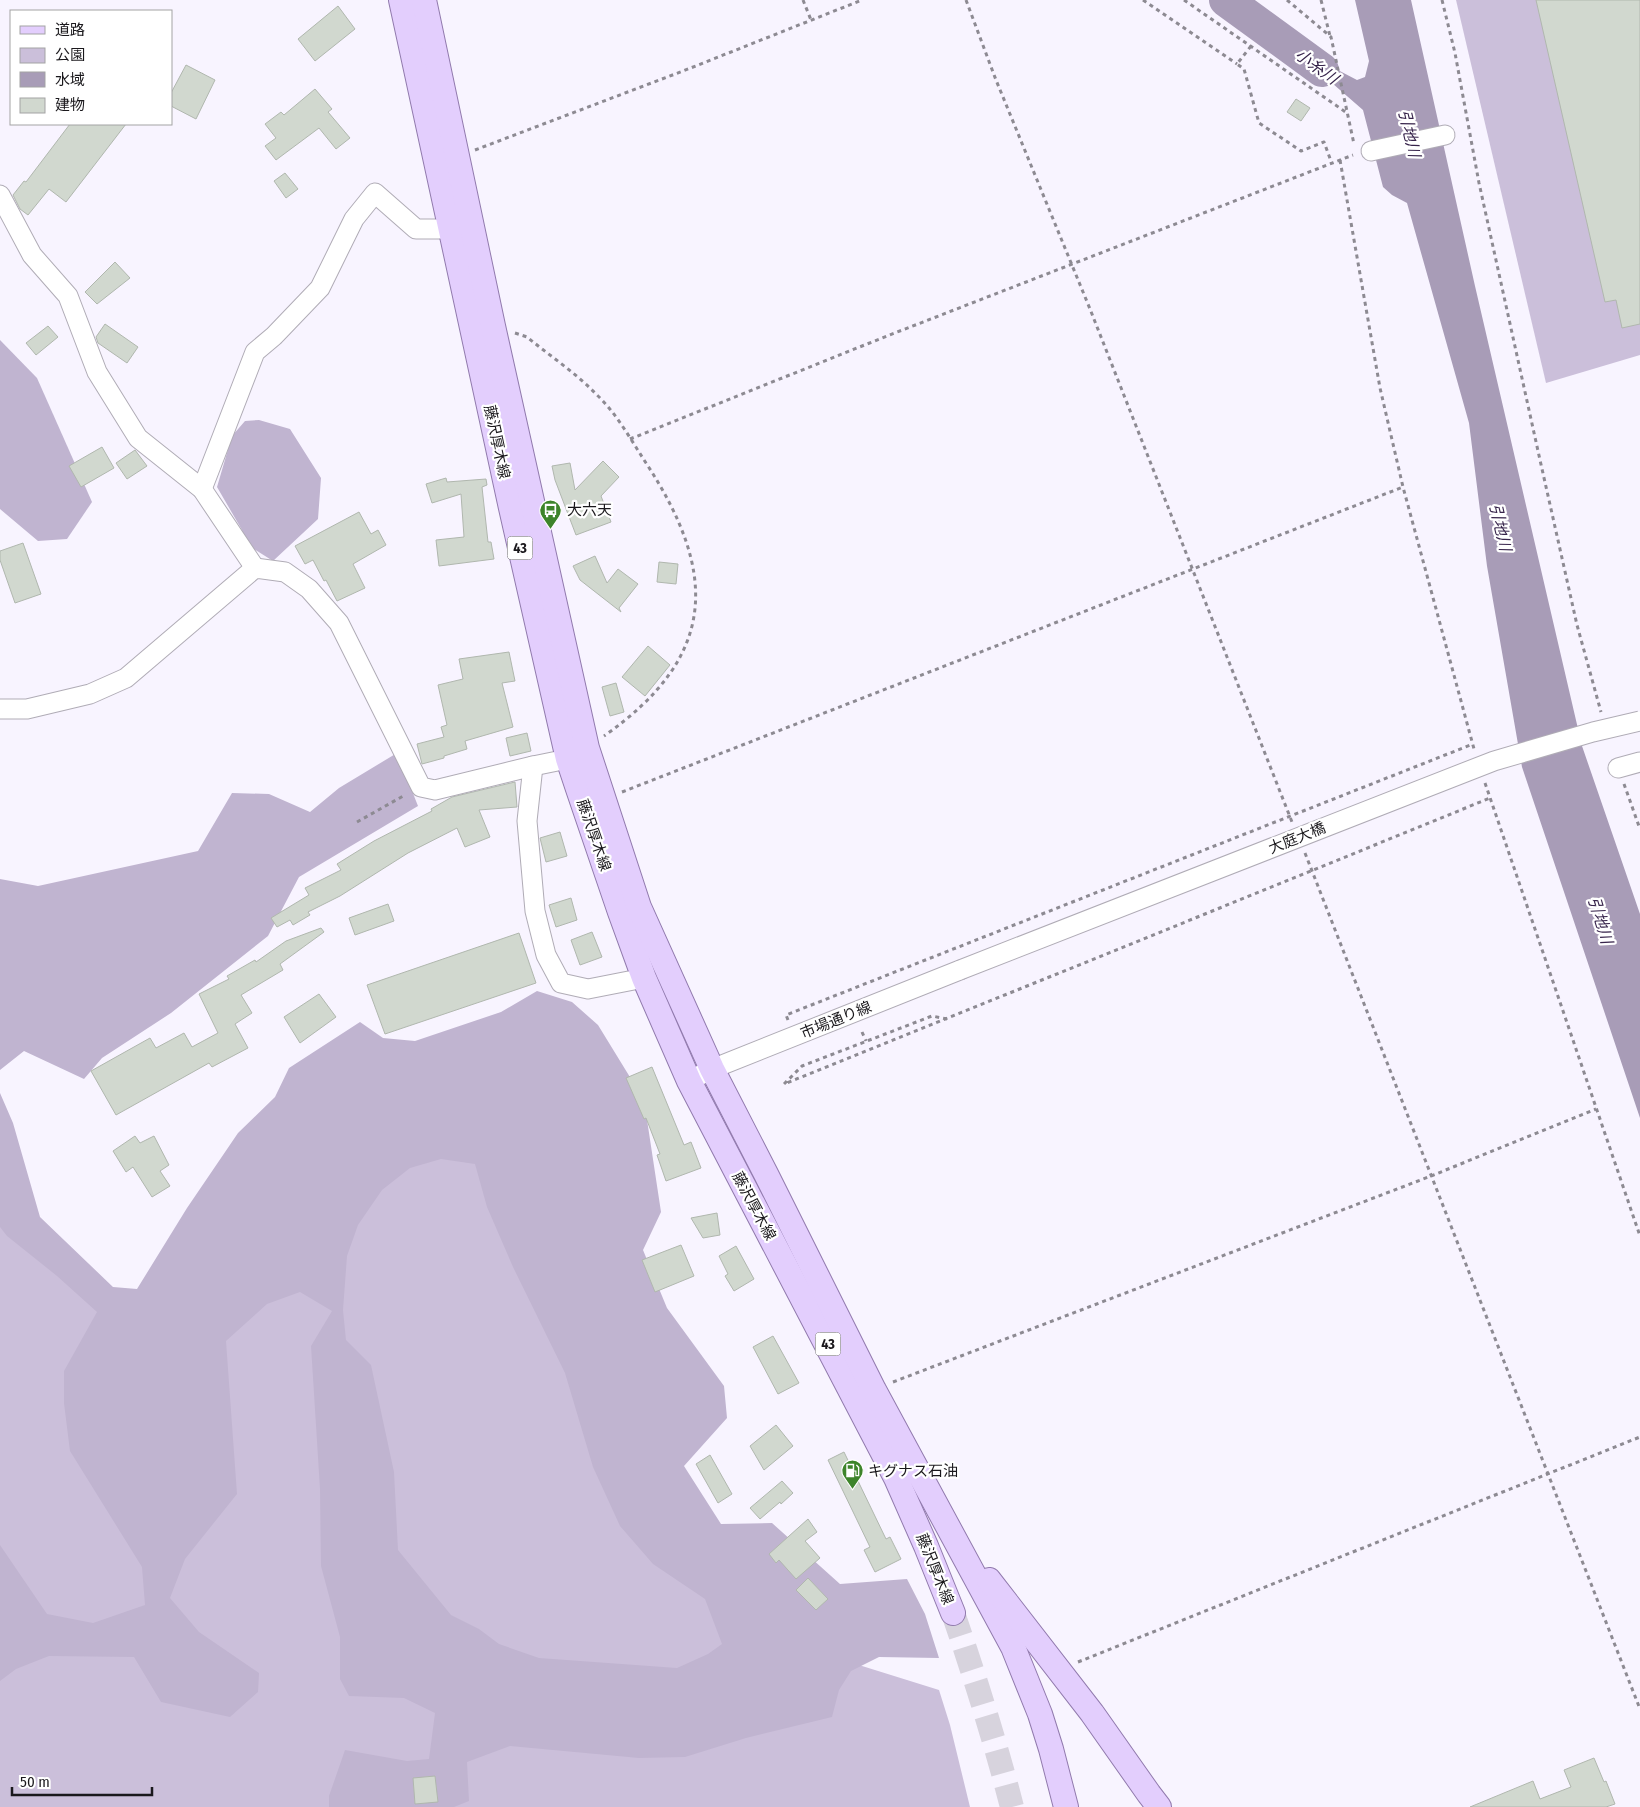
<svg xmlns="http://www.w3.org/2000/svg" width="1640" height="1807" viewBox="0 0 1640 1807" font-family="'Fira Sans Condensed','Noto Sans JP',sans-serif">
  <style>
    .green { fill: #cbbfda }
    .forest { fill: #c0b4d0; fill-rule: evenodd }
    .water { fill: #a89cb7 }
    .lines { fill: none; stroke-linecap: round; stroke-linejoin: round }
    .river { stroke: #a89cb7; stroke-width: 34 }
    .building { fill: #d1d8cf; stroke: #b0b7ae }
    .major-tunnel { stroke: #d7d3dd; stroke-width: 24; stroke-dasharray: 24 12; stroke-linecap: butt }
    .minor-casing { stroke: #b0acb6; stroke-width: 21 }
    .major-casing { stroke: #917aad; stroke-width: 26 }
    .path { stroke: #8d8a92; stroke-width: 3; stroke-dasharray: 4 4; stroke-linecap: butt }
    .minor { stroke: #fff; stroke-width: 19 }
    .major { stroke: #e3cefd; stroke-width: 24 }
    .minor-bridge-casing { stroke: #b0acb6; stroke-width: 21; stroke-linecap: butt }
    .minor-bridge { stroke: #fff; stroke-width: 19 }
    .labels { text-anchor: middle; stroke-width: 4.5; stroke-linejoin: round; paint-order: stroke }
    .shield { fill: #fff; stroke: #5f5d60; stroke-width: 1 }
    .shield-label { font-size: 14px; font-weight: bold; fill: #1a181c }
    .street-label { font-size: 15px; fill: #1a181c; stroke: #fff }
    .poi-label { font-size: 15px; fill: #1a181c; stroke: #fff; text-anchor: start }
    .water-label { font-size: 16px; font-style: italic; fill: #37244b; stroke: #fff }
  </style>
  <rect width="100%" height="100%" fill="#f8f4ff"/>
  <g class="green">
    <path d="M1456 0H1640V355L1546 383Z"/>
    <path d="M473 1144 798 1646 939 1690 950 1725 970 1807H0V1190L142 1314 214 1322 353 1169Z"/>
  </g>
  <g class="forest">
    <path d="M0 340 37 378 92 502 67 539 38 541 0 509Z"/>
    <path d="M259 420 290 429 321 478 318 519 273 561 246 544 242 530 217 487 232 436 245 421Z"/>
    <path d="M397 753 418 806 299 877 268 936 171 1013 102 1058 84 1079 24 1051 0 1070V879L38 886 198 851 232 793 269 794 310 812 339 788Z"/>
    <path d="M537 991 572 1002 598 1025 644 1100 661 1212 643 1250 667 1308 724 1386 727 1418 684 1466 721 1524 772 1523 840 1584 907 1579 925 1614 939 1658 879 1657 851 1671 839 1690 832 1717 746 1738 685 1757 639 1758 510 1746 467 1762 469 1801 454 1807H329V1796L345 1750 407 1761 429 1759 435 1713 404 1698 349 1696 340 1679V1637L321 1566 320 1489 311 1346 332 1311 300 1292 267 1304 226 1341 237 1494 185 1559 170 1598 199 1632 259 1673 258 1692 230 1717 161 1702 134 1657 49 1656 16 1669 0 1681V1545L47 1614 93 1623 145 1605 142 1567 70 1451 64 1403V1371L97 1312 57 1276 7 1236 0 1227V1093L13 1123 40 1217 113 1287 137 1289 187 1208 238 1133 275 1097 289 1068 360 1022 383 1038 415 1041 501 1012ZM441 1159 475 1164 487 1207 513 1267 565 1373 593 1467 620 1526 653 1564 705 1599 722 1644 708 1654 677 1668 539 1658 499 1644 479 1629 451 1615 398 1550 394 1472 371 1365 346 1340 343 1310 347 1256 358 1225 382 1190 410 1168Z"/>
  </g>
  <path class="water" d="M1355 0H1411L1475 286 1582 746 1640 914V1118L1522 767 1487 566 1469 423 1407 203 1392 195 1383 187 1363 110 1286 43 1357 80 1365 77 1369 61Z"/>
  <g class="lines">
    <path class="river" d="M1226 0 1322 70"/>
  </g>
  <g class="building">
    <path d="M1536 0H1640V324L1622 328 1616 300 1605 302Z"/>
    <path d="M338 6 355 29 315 61 298 39Z"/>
    <path d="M186 65 215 80 196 119 171 106V93Z"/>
    <path d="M315 89 332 109 328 112 350 138 336 149 319 128 276 160 265 146 276 138 265 124 281 112 284 115Z"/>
    <path d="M1296 99 1310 108 1301 121 1287 112Z"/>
    <path d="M70 124H126L66 202 49 189 28 215 20 209 13 195 24 181 26 182Z"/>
    <path d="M285 173 298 189 286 198 274 181Z"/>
    <path d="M115 262 130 278 97 304 85 292Z"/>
    <path d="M105 324 138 347 127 363 98 343 96 337Z"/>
    <path d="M48 326 58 337 36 355 26 343Z"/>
    <path d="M102 447 114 468 81 487 69 466Z"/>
    <path d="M135 450 147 466 127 479 116 463Z"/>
    <path d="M603 461 619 477 601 496 611 522 576 535 555 480 552 466 570 463 575 490Z"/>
    <path d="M446 478 447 482 486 479 487 485 482 487 488 542H491L494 559 439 566 436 540 464 537 461 494 432 503 426 484Z"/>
    <path d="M359 512 371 534 378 530 386 545 353 564 365 588 337 601 326 580 324 581 313 560 305 564 295 546Z"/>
    <path d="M23 543 41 594 15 603 0 560V551Z"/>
    <path d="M595 556 607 583 618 569 638 584 619 608 621 612 580 580 573 566Z"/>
    <path d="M659 562 678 564 676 584 657 582Z"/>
    <path d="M648 646 670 665 645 696 622 677Z"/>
    <path d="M509 652 515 681 502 683 513 727 465 741 467 749 444 756V758L422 764 417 744 444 737 441 727 447 725 438 685 463 679 459 659Z"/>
    <path d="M616 683 624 712 610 716 602 687Z"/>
    <path d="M527 733 531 751 510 756 506 738Z"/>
    <path d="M515 782 517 807 479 810 490 837 465 847 457 828 408 853 340 896 308 912 310 915 293 925 290 920 277 927 271 918 309 895 305 888 341 870 337 864 374 841 432 811 431 809 452 797Z"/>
    <path d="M560 832 567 856 546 862 540 838Z"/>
    <path d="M571 898 577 920 556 927 549 905Z"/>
    <path d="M388 904 394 921 355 935 349 918Z"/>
    <path d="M321 928 324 932 280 964 283 970 241 995 252 1013 235 1024 248 1048 212 1067 209 1063 116 1115 91 1071 150 1038 156 1048 184 1033 192 1047 218 1033 199 994 229 979 227 976 255 960 256 962 286 941Z"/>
    <path d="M592 932 602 957 580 965 571 940Z"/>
    <path d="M519 933 536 983 385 1034 367 985Z"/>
    <path d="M319 994 336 1017 300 1043 284 1017Z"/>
    <path d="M652 1067 684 1145 691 1142 701 1168 666 1181 657 1155 660 1154 646 1118 644 1119 626 1078Z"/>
    <path d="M135 1136 140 1143 154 1136 169 1165 160 1171 170 1186 152 1197 133 1167 126 1172 113 1151Z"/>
    <path d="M717 1213 720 1235 703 1238 691 1218Z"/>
    <path d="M681 1245 694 1276 655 1292 642 1260Z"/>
    <path d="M736 1246 754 1279 734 1291 725 1276 728 1274 719 1256Z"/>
    <path d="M773 1336 799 1383 778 1394 753 1347Z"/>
    <path d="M776 1425 793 1446 764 1470 750 1446Z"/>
    <path d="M844 1452 886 1539 890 1537 901 1559 875 1572 864 1550 870 1547 828 1460Z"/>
    <path d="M710 1455 732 1494 718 1503 696 1464Z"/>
    <path d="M782 1481 793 1493 781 1504 780 1502 760 1519 750 1508Z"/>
    <path d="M808 1519 817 1532 805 1541 820 1558 796 1579 779 1560 776 1563 769 1554Z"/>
    <path d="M808 1578 828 1599 816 1610 796 1590Z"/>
    <path d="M1594 1758 1604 1782 1606 1781 1615 1804 1606 1807H1470L1533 1781 1540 1799 1571 1787 1564 1770Z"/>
    <path d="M435 1776 438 1802 415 1804 413 1778Z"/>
  </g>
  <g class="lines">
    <path class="major-tunnel" d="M953 1613C975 1677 995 1741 1012 1807"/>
    <defs>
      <g id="minor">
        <path d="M1371 151 1445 135"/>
        <path d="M0 195 32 255 68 296 97 372 138 438 202 489 255 568"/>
        <path d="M202 489 255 352 274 336 320 288 354 219 375 193 416 229H451"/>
        <path d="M0 709H27L90 694 126 678 255 568 285 572 309 589 339 623 421 787 435 790 533 766 582 756"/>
        <path d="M533 766 527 821 535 911 546 955 561 983 588 989 644 978"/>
        <path d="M1618 768 1640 762"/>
        <path d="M689 1081 712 1069 960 970"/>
      </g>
      <g id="major">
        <path d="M401 0 511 508 568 759 578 789 620 912 644 978 689 1081 896 1478 926 1546 953 1613"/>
        <path d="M424 0 493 326 587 748 639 907 712 1069 766 1174 874 1390 1013 1647 1040 1714 1051 1749 1066 1807"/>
        <path d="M989 1580 1092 1713 1149 1794 1159 1807"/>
      </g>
    </defs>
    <use href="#minor" class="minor-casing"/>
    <use href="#major" class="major-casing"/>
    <g class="path">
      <path d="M803 0 811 20"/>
      <path d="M966 0 996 80 1090 309 1292 822"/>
      <path d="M1143 0 1237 64"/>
      <path d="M1184 0 1347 113"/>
      <path d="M1287 0 1331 37 1354 144"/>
      <path d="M1321 0 1330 36"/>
      <path d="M1442 0 1455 53 1479 183 1540 460 1577 625 1601 712"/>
      <path d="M1251 46 1237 64 1244 69 1259 123 1301 151 1324 142 1332 164"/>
      <path d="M475 150 683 71 862 0"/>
      <path d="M1340 160 1380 388 1403 487 1474 749"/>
      <path d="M515 333 527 337C550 356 576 373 597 395 617 414 631 440 646 463 718 573 718 656 604 736"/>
      <path d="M630 439 887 336 1353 155"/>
      <path d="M1485 783 1640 1236"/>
      <path d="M1624 784 1640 829"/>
      <path d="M622 792 1403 487"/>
      <path d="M357 822 405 795"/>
      <path d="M1305 853 1640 1709"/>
      <path d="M947 1019 932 1016 802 1066 784 1084C1020 989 1255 894 1490 798"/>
      <path d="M788 1020 786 1015 1473 744"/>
      <path d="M862 1032 866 1041"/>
      <path d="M893 1382 1431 1176 1596 1109"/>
      <path d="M1078 1662 1640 1437"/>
    </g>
    <use href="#minor" class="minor"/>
    <use href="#major" class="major"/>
    <defs>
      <path id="minor-bridge" d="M960 970 1494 761 1593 732 1640 721"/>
    </defs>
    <use href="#minor-bridge" class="minor-bridge-casing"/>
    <use href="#minor-bridge" class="minor-bridge"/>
  </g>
  <defs>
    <symbol id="bus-pin" viewBox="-11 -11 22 30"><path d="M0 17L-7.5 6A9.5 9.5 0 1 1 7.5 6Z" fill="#3d842a" stroke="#fff"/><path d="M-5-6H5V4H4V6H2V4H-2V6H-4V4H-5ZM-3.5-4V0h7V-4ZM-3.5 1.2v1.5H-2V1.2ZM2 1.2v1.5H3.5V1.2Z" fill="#fff"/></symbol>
    <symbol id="fuel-pin" viewBox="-11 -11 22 30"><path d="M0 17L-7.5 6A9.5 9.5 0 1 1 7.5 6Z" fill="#3d842a" stroke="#fff"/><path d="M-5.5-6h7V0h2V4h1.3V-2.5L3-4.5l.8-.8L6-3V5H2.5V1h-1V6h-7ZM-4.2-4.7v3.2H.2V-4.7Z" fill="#fff"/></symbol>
  </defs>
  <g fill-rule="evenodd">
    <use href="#bus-pin" x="538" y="498" width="25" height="34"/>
    <use href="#fuel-pin" x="840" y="1458" width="25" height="34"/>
  </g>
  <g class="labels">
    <g class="shield">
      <rect x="507.5" y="536.5" width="25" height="23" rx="4"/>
      <rect x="815.5" y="1332.5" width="25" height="23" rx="4"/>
    </g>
    <g class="shield-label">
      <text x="520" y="553">43</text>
      <text x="828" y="1349">43</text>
    </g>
    <g class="street-label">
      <text transform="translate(497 442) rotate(78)" y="5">藤沢厚木線</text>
      <text transform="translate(594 835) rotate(71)" y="5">藤沢厚木線</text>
      <text transform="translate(1297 838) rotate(-22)" y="5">大庭大橋</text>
      <text transform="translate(836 1020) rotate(-22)" y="5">市場通り線</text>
      <text transform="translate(754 1206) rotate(62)" y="5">藤沢厚木線</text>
      <text transform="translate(935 1569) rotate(68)" y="5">藤沢厚木線</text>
    </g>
    <g class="poi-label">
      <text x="567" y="515">大六天</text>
      <text x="868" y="1476">キグナス石油</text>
    </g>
    <g class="water-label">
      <text transform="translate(1317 66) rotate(36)" y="6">小糸川</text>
      <text transform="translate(1410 133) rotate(77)" y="6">引地川</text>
      <text transform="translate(1501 527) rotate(77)" y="6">引地川</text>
      <text transform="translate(1601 920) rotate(73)" y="6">引地川</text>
    </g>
  </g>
  <rect x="10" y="10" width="162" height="115" fill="#ffffff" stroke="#a3a3a4"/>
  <rect x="20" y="26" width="25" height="8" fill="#e3cefd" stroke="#a3a3a4"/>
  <text x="55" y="35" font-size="15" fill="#1a181c">道路</text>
  <rect x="20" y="48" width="25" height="15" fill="#cbbfda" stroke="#a3a3a4"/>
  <text x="55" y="60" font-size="15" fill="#1a181c">公園</text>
  <rect x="20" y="72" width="25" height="15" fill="#a89cb7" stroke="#a3a3a4"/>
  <text x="55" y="85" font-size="15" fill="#1a181c">水域</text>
  <rect x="20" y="98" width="25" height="15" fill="#d1d8cf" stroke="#a3a3a4"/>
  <text x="55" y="110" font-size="15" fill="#1a181c">建物</text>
  <path d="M12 1787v8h140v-8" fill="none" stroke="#1a181c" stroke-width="2.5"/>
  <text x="20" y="1787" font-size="15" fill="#1a181c" stroke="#ffffff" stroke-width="4" paint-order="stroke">50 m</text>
</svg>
